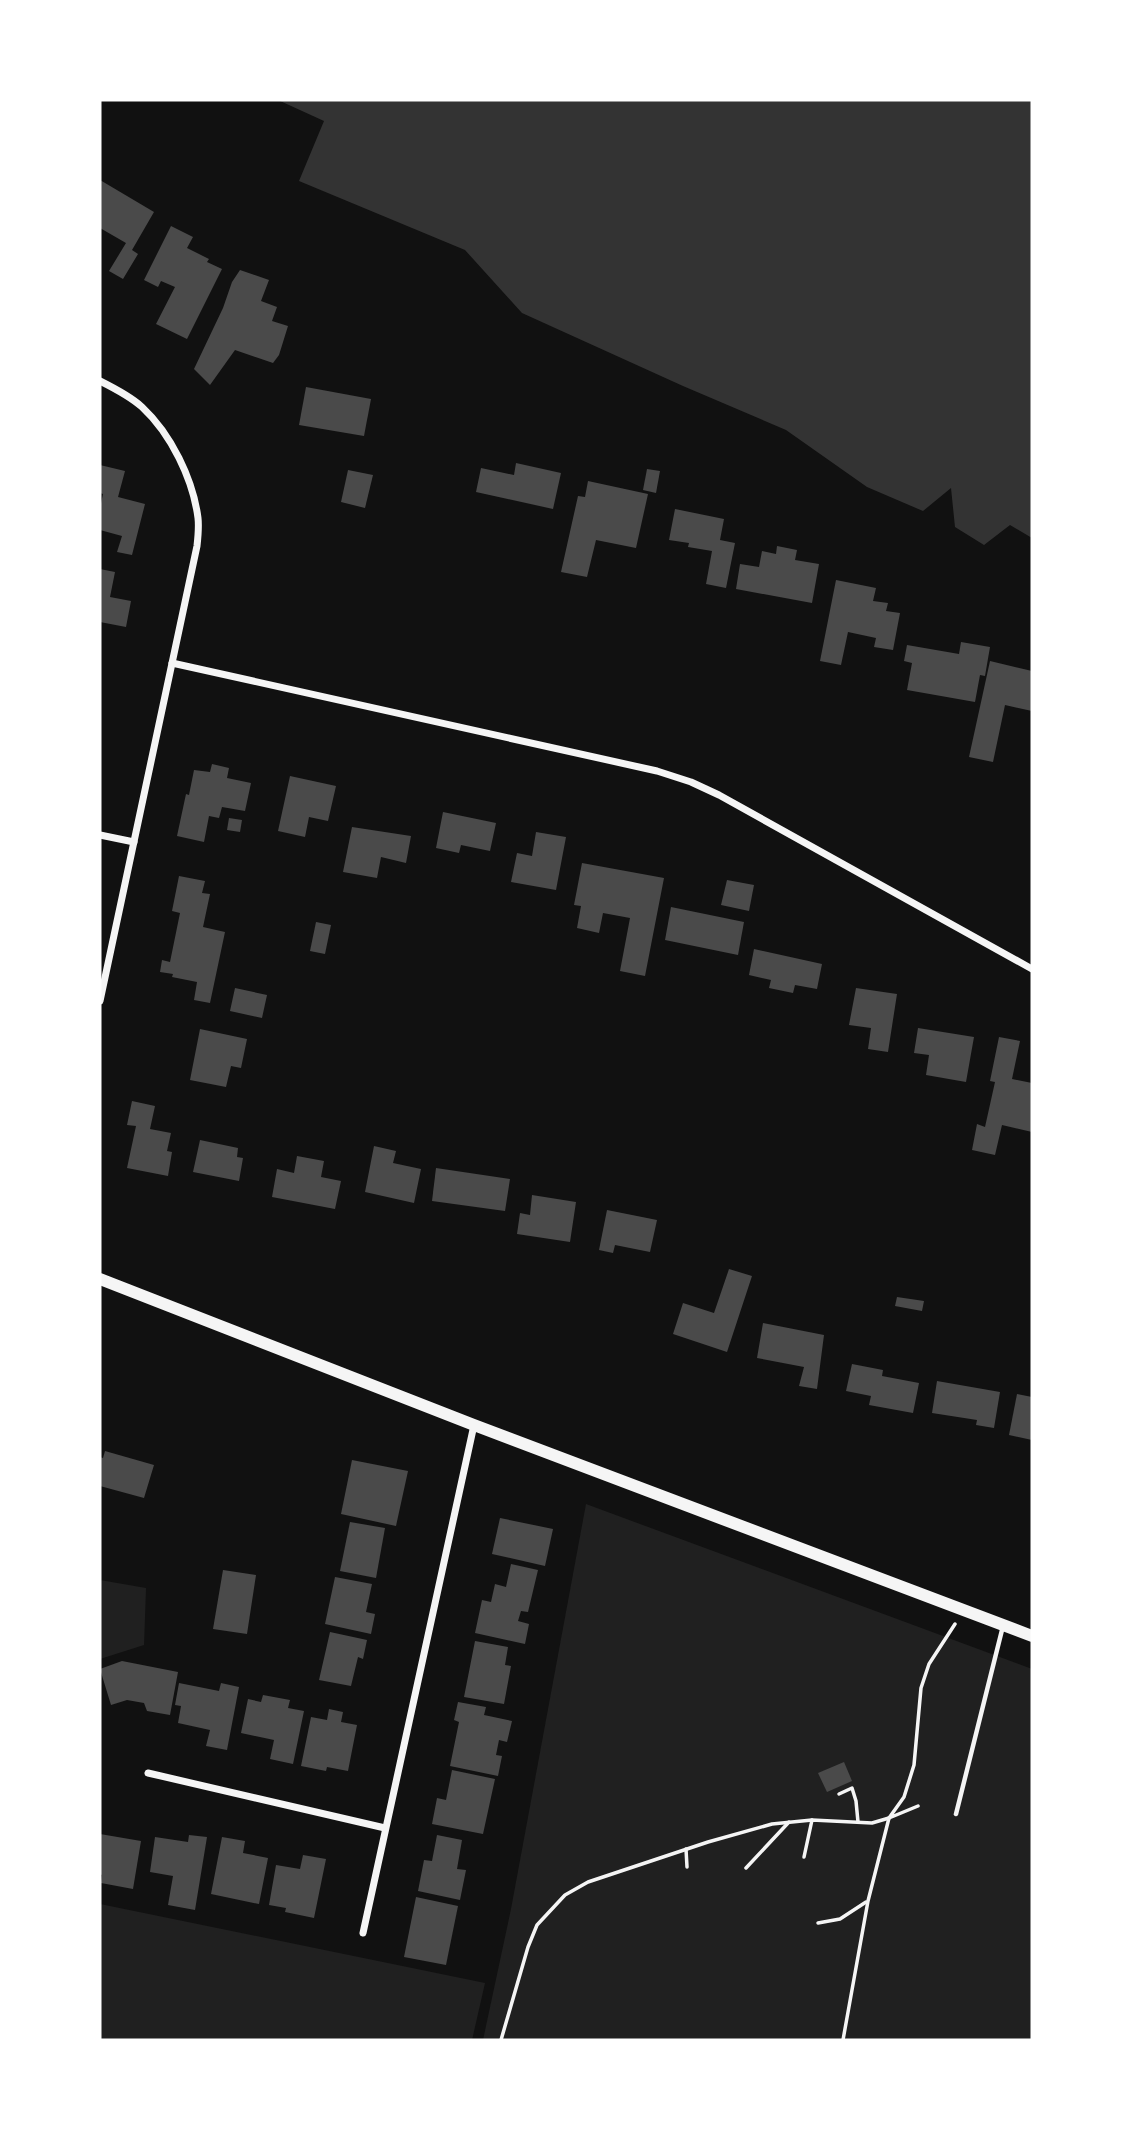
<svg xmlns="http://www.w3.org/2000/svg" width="1132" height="2140" viewBox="0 0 1132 2140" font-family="'Open Sans',sans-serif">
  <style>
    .green { fill: #202020 }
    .water { fill: #333 }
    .building { fill: #4a4a4a }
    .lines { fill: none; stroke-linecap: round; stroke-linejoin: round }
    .path { stroke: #f5f5f5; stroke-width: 3.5 }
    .service { stroke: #f5f5f5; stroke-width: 4.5 }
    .minor { stroke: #f5f5f5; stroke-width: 7 }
    .secondary { stroke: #f5f5f5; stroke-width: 12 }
  </style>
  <rect width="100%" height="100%" fill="#111"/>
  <g class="green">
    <path d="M586 1504 1032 1669V2040H483L511 1909Z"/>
    <path d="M100 1580 146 1588 144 1645 100 1659Z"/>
    <path d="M100 1904 485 1983 472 2040H100Z"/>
  </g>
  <path class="water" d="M278 100H1032V538L1010 525 984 545 955 527 951 488 923 511 867 487 786 430 683 386 522 313 465 250 299 181 324 121Z"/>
  <g class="building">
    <path d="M100 180 154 212 132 250 138 254 123 279 109 271 126 243 100 228Z"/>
    <path d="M171 226 193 237 187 248 209 259 207 262 222 269 187 339 156 324 175 287 161 281 158 287 144 280Z"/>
    <path d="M240 270 269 280 261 301 277 307 272 321 288 326 279 355 273 363 235 350 210 385 194 369 223 308 232 282Z"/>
    <path d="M306 387 371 399 364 436 299 425Z"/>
    <path d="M516 463 561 473 553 509 476 492 481 468 514 475Z"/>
    <path d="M100 465 125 471 118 497 145 504 132 555 117 552 122 536 100 530V508L103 494 100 493Z"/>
    <path d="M647 469 660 471 656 493 643 490Z"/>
    <path d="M348 470 373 475 365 508 341 502Z"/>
    <path d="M588 481 648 494 636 548 596 540 587 577 561 572 578 496 585 497Z"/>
    <path d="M675 509 724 519 720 540 735 543 726 588 706 584 712 551 688 547 689 543 669 540Z"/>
    <path d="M777 546 797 550 795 560 819 564 812 603 736 589 740 564 759 567 762 551 776 554Z"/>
    <path d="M100 569 115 572 110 597 131 601 126 627 100 622Z"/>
    <path d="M836 580 876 588 873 601 888 603 886 611 900 613 893 650 874 647 876 638 848 632 841 665 820 661Z"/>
    <path d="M961 642 990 647 985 676 980 675 975 702 907 690 912 663 904 661 907 645 959 654Z"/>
    <path d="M990 661 1032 671V711L1005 705 993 762 969 757Z"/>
    <path d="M212 764 229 768 227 778 251 783 245 811 222 807 219 818 209 816 204 842 177 836 186 794 189 795 194 770 210 772Z"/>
    <path d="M290 776 336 786 328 821 309 817 305 837 278 831Z"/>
    <path d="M443 812 496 823 490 851 461 845 459 853 436 848Z"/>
    <path d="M229 818 242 820 240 832 227 830Z"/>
    <path d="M352 827 411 836 406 863 381 857 377 878 343 872Z"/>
    <path d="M536 832 566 837 556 890 511 882 517 853 532 856Z"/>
    <path d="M582 863 664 878 645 976 620 971 630 918 603 913 599 933 577 928 581 906 574 905Z"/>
    <path d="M179 876 205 881 202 893 210 894 203 927 225 932 210 1003 194 1000 197 982 172 977 173 974 160 972 162 960 170 962 180 913 172 911Z"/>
    <path d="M727 880 754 885 749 911 721 905Z"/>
    <path d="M671 907 744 922 738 955 665 940Z"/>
    <path d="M316 922 331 925 325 954 310 951Z"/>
    <path d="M754 949 822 964 817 989 795 985 793 993 769 988 771 980 749 975Z"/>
    <path d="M235 988 267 995 262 1018 230 1011Z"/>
    <path d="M856 988 897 994 888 1052 868 1049 871 1028 849 1025Z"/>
    <path d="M918 1028 974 1037 966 1082 926 1075 929 1055 914 1053Z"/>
    <path d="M200 1029 247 1039 241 1068 231 1066 226 1087 190 1080Z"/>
    <path d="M999 1037 1020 1041 1012 1079 1032 1083V1132L1002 1125 995 1155 972 1150 977 1124 985 1127 995 1082 990 1081Z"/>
    <path d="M132 1101 155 1106 150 1129 171 1133 167 1151 172 1152 168 1176 127 1168 136 1126 127 1125Z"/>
    <path d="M200 1140 238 1148 237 1157 243 1158 239 1181 193 1172Z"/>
    <path d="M374 1146 396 1151 393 1163 421 1169 414 1203 365 1192Z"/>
    <path d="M297 1156 324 1161 321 1177 341 1181 335 1209 272 1197 277 1169 294 1173Z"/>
    <path d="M436 1168 510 1179 505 1211 432 1201Z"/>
    <path d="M532 1195 576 1202 570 1242 517 1234 520 1213 530 1215Z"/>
    <path d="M607 1210 657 1220 650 1252 615 1245 613 1253 599 1250Z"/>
    <path d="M729 1269 752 1276 727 1352 673 1334 683 1303 714 1313Z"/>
    <path d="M897 1297 924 1301 922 1311 895 1306Z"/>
    <path d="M763 1323 824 1335 817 1389 799 1386 804 1367 757 1358Z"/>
    <path d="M852 1364 883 1370 882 1376 919 1383 913 1413 869 1405 871 1396 846 1391Z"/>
    <path d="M937 1381 1000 1392 994 1428 976 1425 977 1420 932 1413Z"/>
    <path d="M1017 1394 1032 1397V1440L1009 1435Z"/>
    <path d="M105 1451 154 1465 144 1498 100 1486V1457L103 1458Z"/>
    <path d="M352 1460 408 1471 396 1526 341 1514Z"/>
    <path d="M500 1518 553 1529 545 1566 492 1554Z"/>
    <path d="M350 1522 385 1528 376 1578 340 1571Z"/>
    <path d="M511 1564 538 1570 528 1612 521 1611 518 1621 529 1624 525 1644 475 1633 482 1600 491 1602 495 1584 506 1587Z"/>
    <path d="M223 1570 256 1575 247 1634 213 1629Z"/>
    <path d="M335 1577 372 1584 366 1612 375 1614 371 1634 325 1624Z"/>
    <path d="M330 1632 367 1640 363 1659 358 1657 351 1686 319 1680Z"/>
    <path d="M475 1641 508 1647 505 1665 511 1666 504 1704 464 1697Z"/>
    <path d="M122 1661 178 1672 170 1715 147 1711 144 1703 127 1700 111 1705 100 1669Z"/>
    <path d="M179 1683 219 1691 221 1683 239 1687 227 1750 206 1746 210 1730 178 1723 181 1706 175 1705Z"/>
    <path d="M263 1695 290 1700 288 1708 304 1711 293 1764 270 1759 274 1740 241 1733 248 1699 261 1702Z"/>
    <path d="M458 1702 486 1707 484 1715 512 1721 507 1742 499 1740 496 1755 502 1756 498 1776 450 1766 459 1722 454 1720Z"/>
    <path d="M329 1709 343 1712 341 1722 357 1725 348 1771 327 1767 326 1771 301 1766 311 1717 327 1720Z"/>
    <path d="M844 1762 852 1781 827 1792 818 1773Z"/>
    <path d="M452 1770 495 1779 483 1834 432 1824 437 1798 446 1800Z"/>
    <path d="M100 1834 141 1841 133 1889 101 1883 102 1875 100 1874Z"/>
    <path d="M189 1835 207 1837 195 1910 168 1905 173 1876 150 1872 155 1837 188 1842Z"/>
    <path d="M437 1835 462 1840 457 1869 466 1870 460 1900 418 1891 424 1860 432 1861Z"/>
    <path d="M222 1837 245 1841 243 1853 268 1858 259 1904 211 1894Z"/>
    <path d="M303 1855 326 1859 314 1918 285 1912 286 1908 269 1905 276 1865 300 1869Z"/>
    <path d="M416 1897 458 1906 446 1965 404 1957Z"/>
  </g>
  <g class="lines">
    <g class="path">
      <path d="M839 1794 852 1788 856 1801 858 1822"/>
      <path d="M918 1806 889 1818 904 1797 914 1765 921 1688 929 1664 955 1624"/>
      <path d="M686 1849 687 1867"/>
      <path d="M804 1857 812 1820"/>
      <path d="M746 1868 789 1822"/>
      <path d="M818 1923 840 1919 866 1902"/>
      <path d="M501 2040 528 1947 537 1925 565 1895 588 1882 708 1842 772 1824 812 1820 872 1823 889 1818"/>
      <path d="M843 2040 868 1901 889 1818"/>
    </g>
    <path class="service" d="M956 1814 1003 1626"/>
    <g class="minor">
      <path d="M100 381C114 388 130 396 142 407 171 434 193 479 198 518 199 527 198 537 197 546L100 1001"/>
      <path d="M172 663 657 771 691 782 719 795 1032 969"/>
      <path d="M100 835 134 842"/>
      <path d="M148 1773 385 1828"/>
      <path d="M363 1933 474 1425"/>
    </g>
    <path class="secondary" d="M100 1279 474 1425 1032 1636"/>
  </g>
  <rect width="1132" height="2140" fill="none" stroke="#ffffff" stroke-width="203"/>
</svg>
